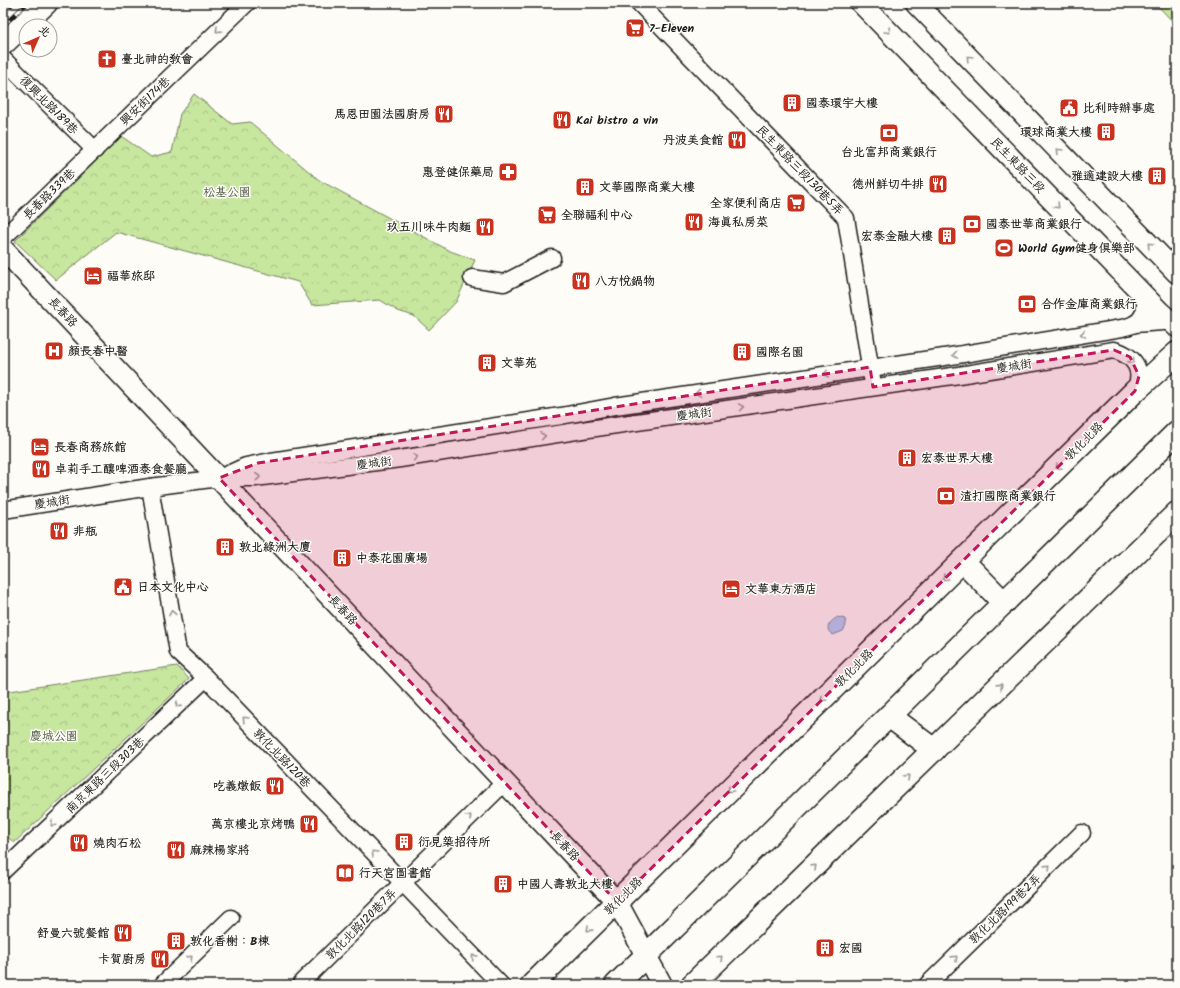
<svg xmlns="http://www.w3.org/2000/svg" width="1180" height="988" viewBox="0 0 1180 988" font-family="Kalam,'LXGW WenKai TC',sans-serif">
  <style>
    .park { fill: url(#park-crowns); stroke: #72815d }
    .water { fill: #afd3f7; stroke: #748a9f }
    .lines { fill: none; stroke-linecap: round; stroke-linejoin: round }
    .minor-casing { stroke: #1c1c1c; stroke-width: 19 }
    .tertiary-casing { stroke: #1c1c1c; stroke-width: 23 }
    .secondary-casing { stroke: #1c1c1c; stroke-width: 25 }
    .minor { stroke: #fdfcf7; stroke-width: 16 }
    .tertiary { stroke: #fdfcf7; stroke-width: 20 }
    .secondary { stroke: #fdfcf7; stroke-width: 22 }
    .rail-casing { stroke: #1c1c1c; stroke-width: 4.5 }
    .rail { stroke: #fdfcf7; stroke-width: 3; stroke-dasharray: 9; stroke-linecap: butt }
    .oneway { stroke: #989794 }
    .marked { fill: #c2185b; fill-opacity: 0.2; stroke: #c2185b; stroke-width: 3; stroke-dasharray: 8 5; stroke-linejoin: round }
    .labels { text-anchor: middle; stroke-width: 3; stroke-linejoin: round; paint-order: stroke }
    .poi-label { font-size: 12px; font-weight: bold; fill: #1c1c1c; stroke: #fdfcf7; text-anchor: start }
    .street-label { font-size: 12px; fill: #1c1c1c; stroke: #fdfcf7 }
    .park-label { font-size: 12px; fill: #4f5943; stroke: #fdfcf7 }
  </style>
  <defs>
    <pattern id="park-crowns" width="20" height="18" patternUnits="userSpaceOnUse"><rect width="20" height="18" fill="#c7e69e"/><path d="M2 6a3 3 0 1 1 6 0M12 15a3 3 0 1 1 6 0" fill="none" stroke="#aac588"/></pattern>
  </defs>
  <rect width="100%" height="100%" fill="#fdfcf7"/>
  <filter id="ink" filterUnits="userSpaceOnUse"><feTurbulence type="fractalNoise" baseFrequency=".025" numOctaves="2"/><feDisplacementMap in="SourceGraphic" scale="8" xChannelSelector="R" yChannelSelector="G"/><feConvolveMatrix kernelMatrix="1 2 1 2 8 2 1 2 1" color-interpolation-filters="sRGB"/></filter>
  <g filter="url(#ink)">
    <g class="park">
      <path d="M1155 3H1177V26Z"/>
      <path d="M194 94 232 124 250 122 319 180 450 251 475 260 456 302 429 330 414 316 398 311 380 300 312 305 298 282 116 232 56 280 15 241 121 136 151 157 172 152 180 114Z"/>
      <path d="M177 666 189 679 14 843 3 832V692Z"/>
    </g>
    <path class="water" d="M838 617 845 619 846 626 843 631 833 635C823 629 830 621 838 617Z"/>
    <g class="lines">
      <defs>
        <g id="minor">
          <path d="M639 3 846 218 872 378"/>
          <path d="M3 59 95 150"/>
          <path d="M3 238 247 3"/>
          <path d="M472 278 504 283 552 258"/>
          <path d="M1134 324 1177 321"/>
          <path d="M224 476 246 466 271 461 561 416 615 406 951 356 1122 328C1126 327 1131 326 1134 324 1143 320 1147 307 1144 299 1143 296 1140 293 1138 291"/>
          <path d="M150 487 178 652 206 678 501 985"/>
          <path d="M3 510 150 487 219 478H255L400 459 589 429 959 375 1114 350C1135 356 1144 370 1135 391"/>
          <path d="M3 871 206 678"/>
          <path d="M302 982 505 782"/>
          <path d="M162 985 231 918"/>
          <path d="M927 985 1082 833"/>
        </g>
        <g id="tertiary">
          <path d="M861 3 1159 311 1177 327"/>
          <path d="M916 3 1177 273"/>
          <path d="M3 249 617 902 662 985"/>
        </g>
        <g id="secondary">
          <path d="M3 44 46 3"/>
          <path d="M963 561 1004 603"/>
          <path d="M889 716 934 750"/>
          <path d="M532 985 1135 391 1177 353"/>
          <path d="M616 985 1177 432"/>
          <path d="M692 985 1177 513"/>
        </g>
      </defs>
      <use href="#minor" class="minor-casing"/>
      <use href="#tertiary" class="tertiary-casing"/>
      <use href="#secondary" class="secondary-casing"/>
      <use href="#minor" class="minor"/>
      <use href="#tertiary" class="tertiary"/>
      <use href="#secondary" class="secondary"/>
      <defs>
        <g id="rail">
          <path d="M3 13 13 3"/>
          <path d="M3 26 27 3"/>
        </g>
      </defs>
      <use href="#rail" class="rail-casing"/>
      <use href="#rail" class="rail"/>
    </g>
    <defs><path id="oneway-chevron" d="M-2-3.5L2.5 0L-2 3.5" fill="none" stroke-width="1.6" stroke-linecap="round" stroke-linejoin="round"/></defs>
    <g class="oneway">
      <use href="#oneway-chevron" transform="translate(218 30) rotate(136)"/>
      <use href="#oneway-chevron" transform="translate(888 31) rotate(46)"/>
      <use href="#oneway-chevron" transform="translate(969 58) rotate(-134)"/>
      <use href="#oneway-chevron" transform="translate(1059 151) rotate(-134)"/>
      <use href="#oneway-chevron" transform="translate(1057 206) rotate(46)"/>
      <use href="#oneway-chevron" transform="translate(1150 245) rotate(-134)"/>
      <use href="#oneway-chevron" transform="translate(1083 334) rotate(171)"/>
      <use href="#oneway-chevron" transform="translate(955 355) rotate(171)"/>
      <use href="#oneway-chevron" transform="translate(1132 361) rotate(52)"/>
      <use href="#oneway-chevron" transform="translate(826 374) rotate(171)"/>
      <use href="#oneway-chevron" transform="translate(698 393) rotate(171)"/>
      <use href="#oneway-chevron" transform="translate(741 407) rotate(-9)"/>
      <use href="#oneway-chevron" transform="translate(543 436) rotate(-9)"/>
      <use href="#oneway-chevron" transform="translate(415 457) rotate(-9)"/>
      <use href="#oneway-chevron" transform="translate(1058 467) rotate(135)"/>
      <use href="#oneway-chevron" transform="translate(258 477) rotate(-5)"/>
      <use href="#oneway-chevron" transform="translate(945 578) rotate(135)"/>
      <use href="#oneway-chevron" transform="translate(172 613) rotate(-100)"/>
      <use href="#oneway-chevron" transform="translate(1000 686) rotate(-44)"/>
      <use href="#oneway-chevron" transform="translate(823 699) rotate(135)"/>
      <use href="#oneway-chevron" transform="translate(178 705) rotate(136)"/>
      <use href="#oneway-chevron" transform="translate(245 719) rotate(-134)"/>
      <use href="#oneway-chevron" transform="translate(907 777) rotate(-44)"/>
      <use href="#oneway-chevron" transform="translate(730 790) rotate(135)"/>
      <use href="#oneway-chevron" transform="translate(469 817) rotate(-45)"/>
      <use href="#oneway-chevron" transform="translate(53 824) rotate(137)"/>
      <use href="#oneway-chevron" transform="translate(374 853) rotate(-134)"/>
      <use href="#oneway-chevron" transform="translate(814 867) rotate(-44)"/>
      <use href="#oneway-chevron" transform="translate(1048 867) rotate(-44)"/>
      <use href="#oneway-chevron" transform="translate(589 929) rotate(136)"/>
      <use href="#oneway-chevron" transform="translate(474 957) rotate(-134)"/>
      <use href="#oneway-chevron" transform="translate(190 958) rotate(-44)"/>
      <use href="#oneway-chevron" transform="translate(720 958) rotate(-44)"/>
      <use href="#oneway-chevron" transform="translate(955 958) rotate(-44)"/>
    </g>
  </g>
  <path class="marked" d="M1114 350 1130 357 1139 376 1135 391 617 902 219 478 258 463 870 367 873 387Z"/>
  <defs>
    <symbol id="supermarket-square" viewBox="-11 -11 22 22"><rect x="-9" y="-9" width="18" height="18" rx="4" fill="#c8321e" stroke="#fdfcf7"/><path d="M-6-5.5h2.5l.6 2H6L4.5 2H-2.5L-4.4-4H-6ZM-1.5 3.2a1.3 1.3 0 1 0 .1 0ZM3 3.2a1.3 1.3 0 1 0 .1 0Z" fill="#fff"/></symbol>
    <symbol id="church-square" viewBox="-11 -11 22 22"><rect x="-9" y="-9" width="18" height="18" rx="4" fill="#c8321e" stroke="#fdfcf7"/><path d="M-1.2-6h2.4v3.5h3.3v2.4h-3.3V6h-2.4V-.1h-3.3v-2.4h3.3Z" fill="#fff"/></symbol>
    <symbol id="building-square" viewBox="-11 -11 22 22"><rect x="-9" y="-9" width="18" height="18" rx="4" fill="#c8321e" stroke="#fdfcf7"/><path d="M-4-6H4V6H1V3H-1V6H-4ZM-2.5-4.3h1.7v1.8h-1.7ZM.8-4.3h1.7v1.8H.8ZM-2.5-1h1.7V.8h-1.7ZM.8-1h1.7V.8H.8Z" fill="#fff"/></symbol>
    <symbol id="civic-square" viewBox="-11 -11 22 22"><rect x="-9" y="-9" width="18" height="18" rx="4" fill="#c8321e" stroke="#fdfcf7"/><path d="M-.6-6.5H3V-4.5H.6V-3L4-1V1h2V6H-6V1h2V-1L-.6-3ZM-1.2 2.5V6h2.4V2.5Z" fill="#fff"/></symbol>
    <symbol id="restaurant-square" viewBox="-11 -11 22 22"><rect x="-9" y="-9" width="18" height="18" rx="4" fill="#c8321e" stroke="#fdfcf7"/><path d="M-5-6h1v4h1v-4h1v4h1v-4h1v5L-1.5 .5V6h-2V.5L-5-1ZM5-6V6H3V1.5H1.5Q1.5-4 5-6Z" fill="#fff"/></symbol>
    <symbol id="bank-square" viewBox="-11 -11 22 22"><rect x="-9" y="-9" width="18" height="18" rx="4" fill="#c8321e" stroke="#fdfcf7"/><path d="M-6-4H6V4H-6ZM0-2.3a2.3 2.3 0 1 0 0 4.6a2.3 2.3 0 1 0 0-4.6Z" fill="#fff"/></symbol>
    <symbol id="pharmacy-square" viewBox="-11 -11 22 22"><rect x="-9" y="-9" width="18" height="18" rx="4" fill="#c8321e" stroke="#fdfcf7"/><path d="M-2-6h4v4h4v4h-4v4h-4v-4h-4v-4h4Z" fill="#fff"/></symbol>
    <symbol id="stadium-square" viewBox="-11 -11 22 22"><rect x="-9" y="-9" width="18" height="18" rx="4" fill="#c8321e" stroke="#fdfcf7"/><path d="M0-5a6.5 5 0 1 0 0 10a6.5 5 0 1 0 0-10ZM-3.5-1.8h7v3.6h-7Z" fill="#fff"/></symbol>
    <symbol id="hotel-square" viewBox="-11 -11 22 22"><rect x="-9" y="-9" width="18" height="18" rx="4" fill="#c8321e" stroke="#fdfcf7"/><path d="M-6-4.5h1.5V1H6V5H4.5V3h-9V5H-6ZM-4 0a1.8 1.8 0 1 1 3.6 0ZM.5 0V-2.5h3Q6-2.5 6 0Z" fill="#fff"/></symbol>
    <symbol id="hospital-square" viewBox="-11 -11 22 22"><rect x="-9" y="-9" width="18" height="18" rx="4" fill="#c8321e" stroke="#fdfcf7"/><path d="M-5-5h3v3.5h4V-5h3V5h-3V1.5h-4V5h-3Z" fill="#fff"/></symbol>
    <symbol id="library-square" viewBox="-11 -11 22 22"><rect x="-9" y="-9" width="18" height="18" rx="4" fill="#c8321e" stroke="#fdfcf7"/><path d="M-6-4Q-3-5.5-.7-3.5V5Q-3 3-6 4ZM6-4Q3-5.5 .7-3.5V5Q3 3 6 4Z" fill="#fff"/></symbol>
  </defs>
  <g fill-rule="evenodd">
    <use href="#supermarket-square" x="624" y="17" width="22" height="22"/>
    <use href="#church-square" x="96" y="48" width="22" height="22"/>
    <use href="#building-square" x="781" y="92" width="22" height="22"/>
    <use href="#civic-square" x="1058" y="97" width="22" height="22"/>
    <use href="#restaurant-square" x="433" y="103" width="22" height="22"/>
    <use href="#restaurant-square" x="551" y="109" width="22" height="22"/>
    <use href="#building-square" x="1095" y="121" width="22" height="22"/>
    <use href="#bank-square" x="878" y="122" width="22" height="22"/>
    <use href="#restaurant-square" x="726" y="129" width="22" height="22"/>
    <use href="#pharmacy-square" x="497" y="161" width="22" height="22"/>
    <use href="#building-square" x="1146" y="165" width="22" height="22"/>
    <use href="#restaurant-square" x="927" y="173" width="22" height="22"/>
    <use href="#building-square" x="574" y="176" width="22" height="22"/>
    <use href="#supermarket-square" x="785" y="192" width="22" height="22"/>
    <use href="#supermarket-square" x="536" y="204" width="22" height="22"/>
    <use href="#restaurant-square" x="683" y="211" width="22" height="22"/>
    <use href="#bank-square" x="961" y="213" width="22" height="22"/>
    <use href="#restaurant-square" x="474" y="216" width="22" height="22"/>
    <use href="#building-square" x="936" y="225" width="22" height="22"/>
    <use href="#stadium-square" x="993" y="237" width="22" height="22"/>
    <use href="#hotel-square" x="82" y="265" width="22" height="22"/>
    <use href="#restaurant-square" x="570" y="270" width="22" height="22"/>
    <use href="#bank-square" x="1016" y="293" width="22" height="22"/>
    <use href="#hospital-square" x="43" y="340" width="22" height="22"/>
    <use href="#building-square" x="731" y="341" width="22" height="22"/>
    <use href="#building-square" x="476" y="352" width="22" height="22"/>
    <use href="#hotel-square" x="29" y="436" width="22" height="22"/>
    <use href="#building-square" x="896" y="447" width="22" height="22"/>
    <use href="#restaurant-square" x="30" y="458" width="22" height="22"/>
    <use href="#bank-square" x="935" y="485" width="22" height="22"/>
    <use href="#restaurant-square" x="48" y="520" width="22" height="22"/>
    <use href="#building-square" x="214" y="536" width="22" height="22"/>
    <use href="#building-square" x="331" y="547" width="22" height="22"/>
    <use href="#civic-square" x="112" y="576" width="22" height="22"/>
    <use href="#hotel-square" x="720" y="578" width="22" height="22"/>
    <use href="#restaurant-square" x="264" y="775" width="22" height="22"/>
    <use href="#restaurant-square" x="298" y="813" width="22" height="22"/>
    <use href="#building-square" x="393" y="831" width="22" height="22"/>
    <use href="#restaurant-square" x="68" y="832" width="22" height="22"/>
    <use href="#restaurant-square" x="165" y="839" width="22" height="22"/>
    <use href="#library-square" x="334" y="862" width="22" height="22"/>
    <use href="#building-square" x="492" y="873" width="22" height="22"/>
    <use href="#restaurant-square" x="112" y="922" width="22" height="22"/>
    <use href="#building-square" x="165" y="930" width="22" height="22"/>
    <use href="#building-square" x="814" y="937" width="22" height="22"/>
    <use href="#restaurant-square" x="149" y="948" width="22" height="22"/>
  </g>
  <g class="labels">
    <g class="poi-label">
      <text x="649" y="32">7-Eleven</text>
      <text x="121" y="63">臺北神的教會</text>
      <text x="806" y="107">國泰環宇大樓</text>
      <text x="1083" y="112">比利時辦事處</text>
      <text x="430" y="118" text-anchor="end">馬恩田園法國廚房</text>
      <text x="576" y="124">Kai bistro a vin</text>
      <text x="1092" y="136" text-anchor="end">環球商業大樓</text>
      <text x="723" y="144" text-anchor="end">丹波美食館</text>
      <text x="889" y="156" text-anchor="middle">台北富邦商業銀行</text>
      <text x="494" y="176" text-anchor="end">惠登健保藥局</text>
      <text x="1143" y="180" text-anchor="end">雅適建設大樓</text>
      <text x="924" y="188" text-anchor="end">德州鮮切牛排</text>
      <text x="599" y="191">文華國際商業大樓</text>
      <text x="782" y="207" text-anchor="end">全家便利商店</text>
      <text x="561" y="219">全聯福利中心</text>
      <text x="708" y="226">海真私房菜</text>
      <text x="986" y="228">國泰世華商業銀行</text>
      <text x="471" y="231" text-anchor="end">玖五川味牛肉麵</text>
      <text x="933" y="240" text-anchor="end">宏泰金融大樓</text>
      <text x="1018" y="252">World Gym健身俱樂部</text>
      <text x="107" y="280">福華旅邸</text>
      <text x="595" y="285">八方悅鍋物</text>
      <text x="1041" y="308">合作金庫商業銀行</text>
      <text x="68" y="355">顏長春中醫</text>
      <text x="756" y="356">國際名園</text>
      <text x="501" y="367">文華苑</text>
      <text x="54" y="451">長春商務旅館</text>
      <text x="921" y="462">宏泰世界大樓</text>
      <text x="55" y="473">卓莉手工釀啤酒泰食餐廳</text>
      <text x="960" y="500">渣打國際商業銀行</text>
      <text x="73" y="535">非瓶</text>
      <text x="239" y="551">敦北綠洲大廈</text>
      <text x="356" y="562">中泰花園廣場</text>
      <text x="137" y="591">日本文化中心</text>
      <text x="745" y="593">文華東方酒店</text>
      <text x="261" y="790" text-anchor="end">吃義燉飯</text>
      <text x="295" y="828" text-anchor="end">萬京樓北京烤鴨</text>
      <text x="418" y="846">衍見築招待所</text>
      <text x="93" y="847">燒肉石松</text>
      <text x="190" y="854">麻辣楊家將</text>
      <text x="359" y="877">行天宮圖書館</text>
      <text x="517" y="888">中國人壽敦北大樓</text>
      <text x="109" y="937" text-anchor="end">舒曼六號餐館</text>
      <text x="190" y="945">敦化香榭：B棟</text>
      <text x="839" y="952">宏國</text>
      <text x="146" y="963" text-anchor="end">卡賀廚房</text>
    </g>
    <g class="street-label">
      <text transform="translate(145 101) rotate(-44)" y="4">興安街174巷</text>
      <text transform="translate(49 105) rotate(45)" y="4">復興北路189巷</text>
      <text transform="translate(1018 165) rotate(46)" y="4">民生東路三段</text>
      <text transform="translate(800 170) rotate(46)" y="4">民生東路三段130巷5弄</text>
      <text transform="translate(49 194) rotate(-44)" y="4">長春路339巷</text>
      <text transform="translate(63 312) rotate(47)" y="4">長春路</text>
      <text transform="translate(1014 366) rotate(-9)" y="4">慶城街</text>
      <text transform="translate(694 414) rotate(-8)" y="4">慶城街</text>
      <text transform="translate(1084 441) rotate(-45)" y="4">敦化北路</text>
      <text transform="translate(374 463) rotate(-8)" y="4">慶城街</text>
      <text transform="translate(52 502) rotate(-9)" y="4">慶城街</text>
      <text transform="translate(343 610) rotate(47)" y="4">長春路</text>
      <text transform="translate(854 668) rotate(-45)" y="4">敦化北路</text>
      <text transform="translate(282 758) rotate(46)" y="4">敦化北路120巷</text>
      <text transform="translate(105 775) rotate(-44)" y="4">南京東路三段303巷</text>
      <text transform="translate(565 846) rotate(47)" y="4">長春路</text>
      <text transform="translate(623 896) rotate(-45)" y="4">敦化北路</text>
      <text transform="translate(1005 909) rotate(-44)" y="4">敦化北路199巷2弄</text>
      <text transform="translate(361 924) rotate(-45)" y="4">敦化北路120巷7弄</text>
    </g>
    <g class="park-label">
      <text x="227" y="196">松基公園</text>
      <text x="54" y="740">慶城公園</text>
    </g>
  </g>
  <rect width="1180" height="988" fill="none" stroke="#fdfcf7" stroke-width="16"/>
  <rect x="8" y="8" width="1164" height="972" fill="none" stroke="#1c1c1c" stroke-width="1.5" filter="url(#ink)"/>
  <g transform="translate(38 38) rotate(45)"><circle r="19" fill="#fdfcf7" stroke="#a3a29f"/>
  <path d="M0-3L7 15L0 10L-7 15Z" fill="#c8321e"/>
  <text y="-6" font-size="11" font-weight="bold" text-anchor="middle" fill="#1c1c1c">北</text>
  </g>
</svg>
